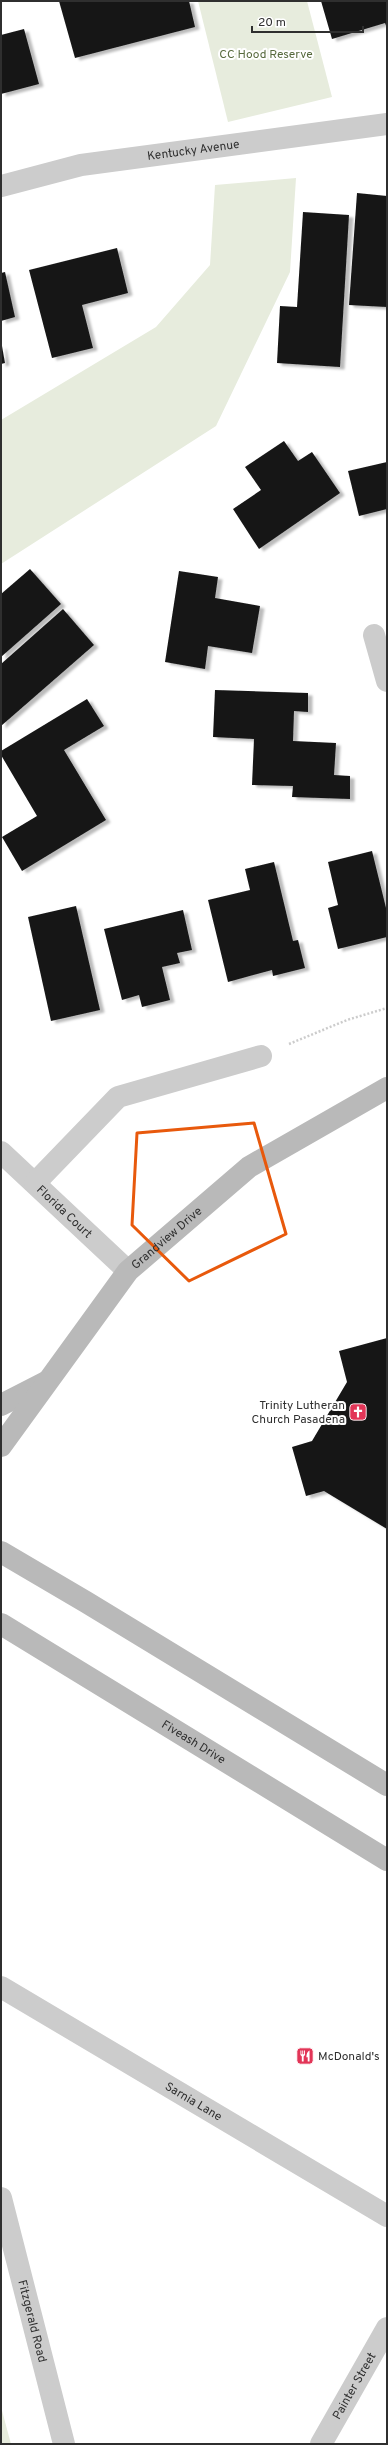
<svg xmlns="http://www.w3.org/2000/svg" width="388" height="2445" viewBox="0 0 388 2445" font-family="Overpass,sans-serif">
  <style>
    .green { fill: #e7ecdd }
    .building { fill: #161616; filter: url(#shadow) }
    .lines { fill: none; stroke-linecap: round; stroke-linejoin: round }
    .path { stroke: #ccc; stroke-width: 2.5; stroke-dasharray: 2 2; stroke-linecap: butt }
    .street { stroke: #ccc; stroke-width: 22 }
    .secondary { stroke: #b9b9b9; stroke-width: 22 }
    .marked { fill: none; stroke: #e8590c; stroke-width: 3; stroke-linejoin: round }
    .labels { text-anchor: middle; stroke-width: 4; stroke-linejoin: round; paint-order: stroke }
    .park-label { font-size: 12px; fill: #576a3d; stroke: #fff }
    .street-label { font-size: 12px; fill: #2f2f2f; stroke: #fff }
    .poi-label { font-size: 12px; fill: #2f2f2f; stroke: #fff; text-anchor: end }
  </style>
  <defs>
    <filter id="shadow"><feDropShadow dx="4.5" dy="2.5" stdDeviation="1" flood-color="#0004"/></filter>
  </defs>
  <rect width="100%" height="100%" fill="#fff"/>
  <g class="green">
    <path d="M198 1H307L332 97 228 122Z"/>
    <path d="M296 178 290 272 216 426 1 564V420L156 327 210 265 215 185Z"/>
    <path d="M1 2407 11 2444H1Z"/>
  </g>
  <g class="building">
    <path d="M59 1H189L195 27 75 58Z"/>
    <path d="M321 1H387V28L385 23 332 39Z"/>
    <path d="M24 29 39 84 1 94V35Z"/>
    <path d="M357 193 387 196V307L349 305Z"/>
    <path d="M303 212 349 215 340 367 277 363 280 306 297 307Z"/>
    <path d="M117 248 128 293 82 305 93 348 52 358 29 270Z"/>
    <path d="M5 272 15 317 1 321V273Z"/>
    <path d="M2 346 5 363 1 364V347Z"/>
    <path d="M284 441 298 461 312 452 340 493 259 549 233 509 261 490 245 467Z"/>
    <path d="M387 462V509L359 516 348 471Z"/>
    <path d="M30 569 61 604 1 657V594Z"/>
    <path d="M179 571 218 577 215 598 260 606 252 653 208 646 205 669 165 662Z"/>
    <path d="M63 609 94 645 1 726V664Z"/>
    <path d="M215 690 308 693V712L294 711 293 741 336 743 334 775 350 776V799L292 797 293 786 252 785 254 739 213 737Z"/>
    <path d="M87 699 104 726 64 750 106 820 22 871 2 837 37 816 1 755V751Z"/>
    <path d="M372 851 387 912V937L338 949 328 908 338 905 328 862Z"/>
    <path d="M274 862 293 941 298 940 305 968 273 976 272 970 228 982 208 900 250 890 245 869Z"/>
    <path d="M76 906 100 1010 51 1021 28 917Z"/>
    <path d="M183 910 192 950 177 953 180 963 162 967 170 1000 142 1007 139 995 122 1000 104 929Z"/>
    <path d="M387 1338V1529L324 1491 306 1496 292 1447 312 1441 347 1382 339 1351Z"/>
  </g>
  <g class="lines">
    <path class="path" d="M289 1044 347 1020 387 1008"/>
    <g class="street">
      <path id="s1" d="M1 186 81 165 387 124"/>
      <path d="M374 635 387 681"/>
      <path id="s2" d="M1 1152 128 1271"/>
      <path d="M35 1183 118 1097 261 1056"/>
      <path id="s3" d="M1 1987 387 2216"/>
      <path id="s4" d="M1 2198 64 2444"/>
      <path id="s5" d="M321 2444 387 2328"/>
    </g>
    <g class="secondary">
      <path d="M1 1405 46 1382"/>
      <path id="s6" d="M1 1446 128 1271 249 1167 387 1088"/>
      <path d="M1 1552 86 1602 387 1785"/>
      <path id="s7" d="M1 1624 387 1860"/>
    </g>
  </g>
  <path class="marked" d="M254 1123 286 1234 189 1281 132 1225 137 1133Z"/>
  <defs>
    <symbol id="church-square" viewBox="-11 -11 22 22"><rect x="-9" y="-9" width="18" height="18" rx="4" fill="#e23557" stroke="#fff"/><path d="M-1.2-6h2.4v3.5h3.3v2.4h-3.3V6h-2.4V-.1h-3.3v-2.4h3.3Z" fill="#fff"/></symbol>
    <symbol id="restaurant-square" viewBox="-11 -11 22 22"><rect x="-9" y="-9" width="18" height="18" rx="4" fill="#e23557" stroke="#fff"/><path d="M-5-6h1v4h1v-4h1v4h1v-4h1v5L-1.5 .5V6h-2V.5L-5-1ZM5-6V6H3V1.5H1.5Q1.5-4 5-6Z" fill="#fff"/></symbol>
  </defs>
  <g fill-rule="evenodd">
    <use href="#church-square" x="348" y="1402" width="20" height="20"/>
    <use href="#restaurant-square" x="295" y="2046" width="20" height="20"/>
  </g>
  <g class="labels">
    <g class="park-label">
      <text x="266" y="58">CC Hood Reserve</text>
    </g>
    <g class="street-label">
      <text dy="4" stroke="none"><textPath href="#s1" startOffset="196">Kentucky Avenue</textPath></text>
      <text dy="4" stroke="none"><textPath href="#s2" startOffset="87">Florida Court</textPath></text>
      <text dy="4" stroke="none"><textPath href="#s6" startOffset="267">Grandview Drive</textPath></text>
      <text dy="4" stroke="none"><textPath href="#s7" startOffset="226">Fiveash Drive</textPath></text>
      <text dy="4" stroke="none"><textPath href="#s3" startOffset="224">Sarnia Lane</textPath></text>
      <text dy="4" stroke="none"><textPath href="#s4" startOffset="127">Fitzgerald Road</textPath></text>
      <text dy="4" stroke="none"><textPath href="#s5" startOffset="67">Painter Street</textPath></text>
    </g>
    <g class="poi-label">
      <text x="345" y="1409">Trinity Lutheran<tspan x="345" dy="14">Church Pasadena</tspan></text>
      <text x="318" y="2060" text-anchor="start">McDonald's</text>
    </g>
  </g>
  <rect width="388" height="2445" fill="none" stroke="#2f2f2f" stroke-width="4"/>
  <path d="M252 26v6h111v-6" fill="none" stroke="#2f2f2f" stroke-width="2"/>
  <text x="258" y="26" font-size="12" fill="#2f2f2f" stroke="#ffffff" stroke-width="3" paint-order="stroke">20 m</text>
</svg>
